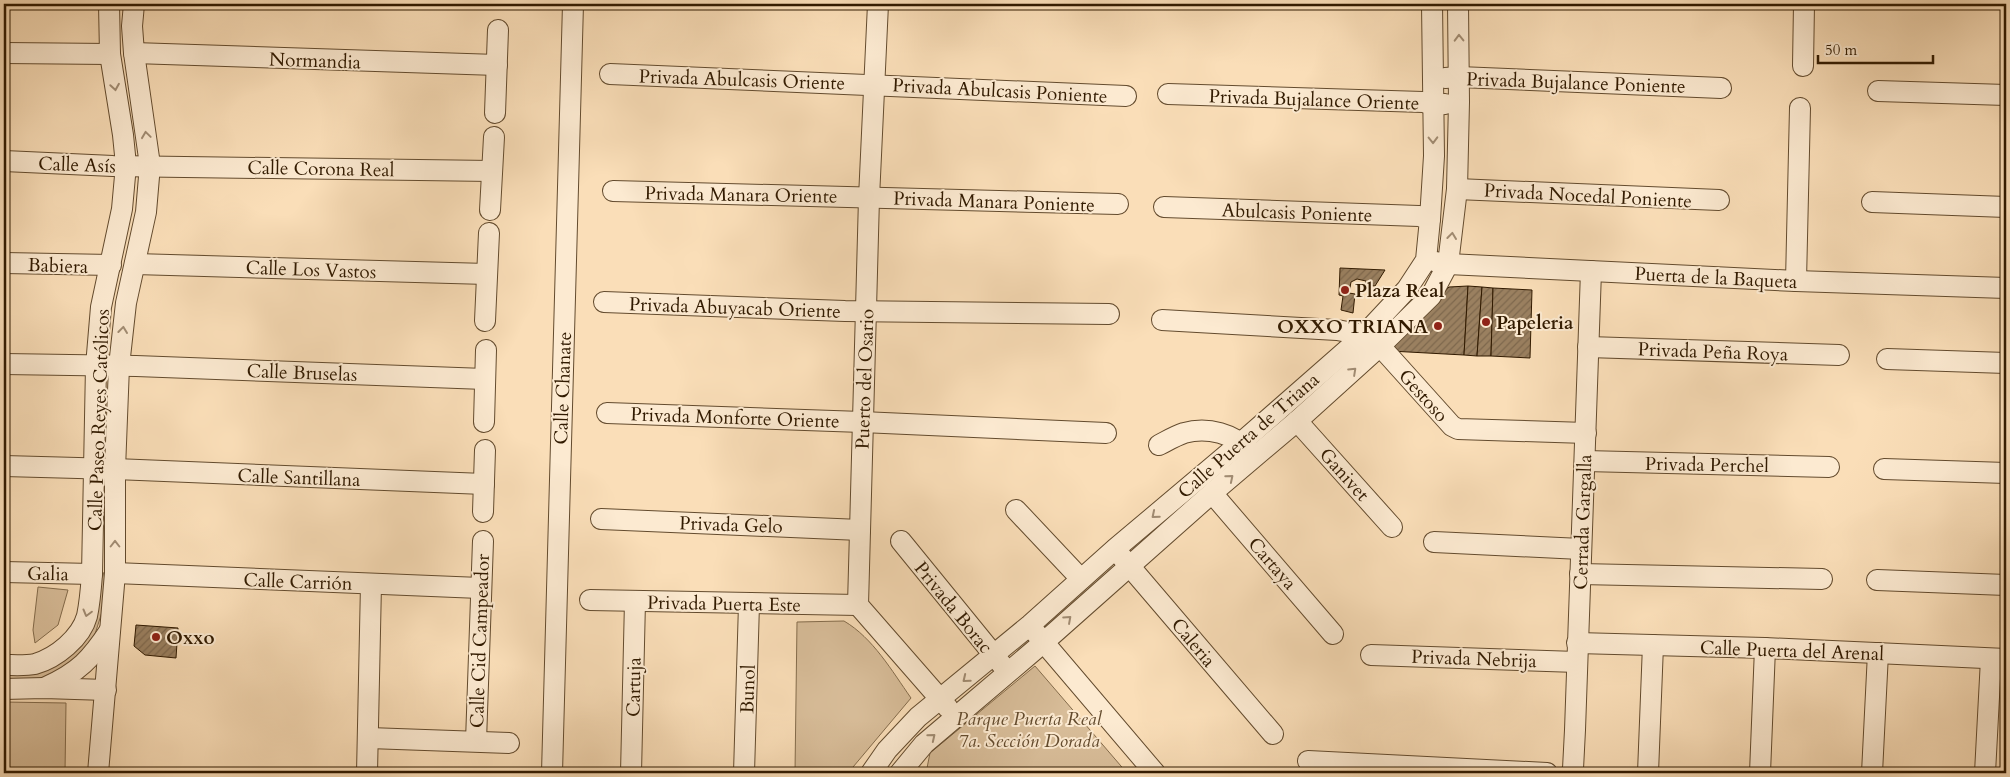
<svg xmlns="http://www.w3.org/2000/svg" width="2010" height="777" viewBox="0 0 2010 777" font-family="Cardo,serif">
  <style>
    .green { fill: #d8bd99; stroke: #846c4c }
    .building { fill: url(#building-hatch); stroke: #311a00 }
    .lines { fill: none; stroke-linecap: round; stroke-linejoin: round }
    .minor-casing { stroke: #634b2e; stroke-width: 22 }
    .minor { stroke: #fcead1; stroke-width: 20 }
    .oneway { stroke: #a18c73 }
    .poi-dot { fill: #8f2418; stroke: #fcead1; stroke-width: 2 }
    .labels { text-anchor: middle; stroke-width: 4; stroke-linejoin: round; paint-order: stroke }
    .street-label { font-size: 19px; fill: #311a00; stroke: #fcead1 }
    .poi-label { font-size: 19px; font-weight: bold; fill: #311a00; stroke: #fcead1; text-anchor: start }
    .park-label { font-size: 19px; font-style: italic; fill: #634b2e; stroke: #fcead1 }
  </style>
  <defs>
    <pattern id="building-hatch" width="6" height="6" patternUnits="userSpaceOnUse" patternTransform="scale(1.25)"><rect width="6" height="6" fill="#9a8060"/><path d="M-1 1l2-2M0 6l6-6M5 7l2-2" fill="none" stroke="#7e684d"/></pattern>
  </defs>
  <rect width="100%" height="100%" fill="#fadeb8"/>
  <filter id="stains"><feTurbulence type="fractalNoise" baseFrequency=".004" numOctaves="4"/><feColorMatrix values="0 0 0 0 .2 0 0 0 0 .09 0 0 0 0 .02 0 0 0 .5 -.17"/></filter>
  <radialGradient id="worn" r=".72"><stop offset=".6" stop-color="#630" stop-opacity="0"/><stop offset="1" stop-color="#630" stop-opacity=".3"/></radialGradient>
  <g class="green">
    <path d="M98 571 103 572 105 579 102 612 95 634 82 658 59 676 4 685V673L75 647Z"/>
    <path d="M38 587 68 590 58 625 35 643 33 630Z"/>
    <path d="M844 621C873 638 892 671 911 698L848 773H795L797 622Z"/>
    <path d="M1035 666 1127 773H926L930 753Z"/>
    <path d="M4 702 66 703 65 773H4Z"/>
  </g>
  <g class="building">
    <path d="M1340 268 1385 270 1375 286 1365 285 1366 281 1357 279 1351 282 1349 293 1355 294 1353 313 1341 310 1343 296 1339 295Z"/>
    <path d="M1468 286 1464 355 1390 351 1449 287Z"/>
    <path d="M1468 286 1482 287 1477 356 1464 355Z"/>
    <path d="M1482 287 1493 288 1491 356H1477Z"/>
    <path d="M1493 288 1532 290 1530 358 1491 356Z"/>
    <path d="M136 625 178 628 176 658 145 655 134 646Z"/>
  </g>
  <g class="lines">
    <defs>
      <g id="minor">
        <path d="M878 4 869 198 858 605 948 708"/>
        <path d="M4 53 110 54"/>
        <path d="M134 53 497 65"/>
        <path d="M1803 66 1804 4"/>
        <path d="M610 74 1126 96"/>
        <path d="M1445 78 1459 77 1721 88"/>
        <path d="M1878 91 2006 95"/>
        <path d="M1168 94 1423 102 1433 105 1445 104"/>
        <path d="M495 113 498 30"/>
        <path d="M4 161 113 166 492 171"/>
        <path d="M1457 189 1719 200"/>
        <path d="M613 191 1118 204"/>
        <path d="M1872 202 2006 207"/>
        <path d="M1164 207 1419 216 1430 219"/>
        <path d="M490 210 494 137"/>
        <path d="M1436 262 1448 264 1796 281 2006 288"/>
        <path d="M4 263 111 265"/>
        <path d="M135 264 487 274"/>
        <path d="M1796 281 1800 108"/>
        <path d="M604 302 845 311 1109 314"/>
        <path d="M1162 320 1337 330 1364 335 1380 346 1452 426 1458 429 1586 433"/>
        <path d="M485 321 489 233"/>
        <path d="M1588 347 1839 355"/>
        <path d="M1887 359 2006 363"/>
        <path d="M4 364 136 366 485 379"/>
        <path d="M607 413 862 422 1106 433"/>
        <path d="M1297 421 1392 527"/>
        <path d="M484 422 486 350"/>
        <path d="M1159 445C1167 441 1175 436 1184 433 1208 426 1234 434 1250 451"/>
        <path d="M1585 461 1829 467"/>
        <path d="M4 466 115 469 484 484"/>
        <path d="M1884 469 2006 473"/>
        <path d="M1212 493 1333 634"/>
        <path d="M1016 510 1081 579"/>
        <path d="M483 512 485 450"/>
        <path d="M601 519 860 530"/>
        <path d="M901 541 1002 665"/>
        <path d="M1434 542 1581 549"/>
        <path d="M1120 555 1273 734"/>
        <path d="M4 572 92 574"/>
        <path d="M115 573 480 588"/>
        <path d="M1580 574 1822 579"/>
        <path d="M1877 580 2006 585"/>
        <path d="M590 600 858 605"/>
        <path d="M1035 632 1155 773"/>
        <path d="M1577 643 1765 648 2006 659"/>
        <path d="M1371 655 1577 662"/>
        <path d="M4 665C13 665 25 666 35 664 56 658 81 638 87 616 90 602 91 588 92 574L96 366 101 307 122 209 126 165 123 135 110 54 109 4"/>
        <path d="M46 687C79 672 91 659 110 630"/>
        <path d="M4 689 44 688 106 690"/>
        <path d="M369 738 509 743"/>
        <path d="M476 741 483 541"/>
        <path d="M1308 761 1547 773"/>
        <path d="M98 773 115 573V469L119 366 126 303 146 212 150 165 134 53 132 26 134 4"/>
        <path d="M367 773 371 584"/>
        <path d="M552 773 573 4"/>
        <path d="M631 773 635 601"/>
        <path d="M744 773 749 604"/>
        <path d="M871 773 887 750 918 717 1030 625 1115 549 1242 442 1364 335 1407 289 1426 260 1430 219 1434 156 1432 4"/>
        <path d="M900 773 924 744 1044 642 1212 493 1297 421 1380 346 1431 296 1448 264 1457 189 1459 102 1458 4"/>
        <path d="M1571 773 1573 769 1575 730 1591 271"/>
        <path d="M1648 773 1653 645"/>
        <path d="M1760 773 1765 648"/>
        <path d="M1872 773 1878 653"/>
        <path d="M1985 773 1991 659"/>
      </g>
    </defs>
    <use href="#minor" class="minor-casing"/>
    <use href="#minor" class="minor"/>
  </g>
  <defs><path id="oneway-chevron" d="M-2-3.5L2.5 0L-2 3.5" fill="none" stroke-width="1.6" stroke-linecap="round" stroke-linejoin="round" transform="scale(1.25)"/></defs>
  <g class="oneway">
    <use href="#oneway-chevron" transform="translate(1459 38) rotate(-91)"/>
    <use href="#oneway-chevron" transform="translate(115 87) rotate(81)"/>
    <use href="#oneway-chevron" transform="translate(146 135) rotate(-98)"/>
    <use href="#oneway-chevron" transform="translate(1433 140) rotate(89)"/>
    <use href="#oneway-chevron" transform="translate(1452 236) rotate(-83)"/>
    <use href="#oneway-chevron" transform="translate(123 330) rotate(-83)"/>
    <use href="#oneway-chevron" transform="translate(1353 371) rotate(-43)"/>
    <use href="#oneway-chevron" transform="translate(1230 478) rotate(-40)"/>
    <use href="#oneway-chevron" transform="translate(1155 515) rotate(140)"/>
    <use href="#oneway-chevron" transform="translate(115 544) rotate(-90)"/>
    <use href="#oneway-chevron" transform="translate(87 613) rotate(105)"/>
    <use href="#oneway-chevron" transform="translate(1068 619) rotate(-42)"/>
    <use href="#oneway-chevron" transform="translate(966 679) rotate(141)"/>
    <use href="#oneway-chevron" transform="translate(932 737) rotate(-39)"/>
  </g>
  <g class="poi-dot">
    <circle cx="1345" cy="290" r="5"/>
    <circle cx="1486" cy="322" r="5"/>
    <circle cx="1438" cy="326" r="5"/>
    <circle cx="156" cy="637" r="5"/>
  </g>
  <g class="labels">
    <g class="street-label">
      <text transform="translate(315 60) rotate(2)" y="7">Normandia</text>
      <text transform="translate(742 79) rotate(2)" y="7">Privada Abulcasis Oriente</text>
      <text transform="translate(1576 82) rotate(2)" y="7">Privada Bujalance Poniente</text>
      <text transform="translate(1000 90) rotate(3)" y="7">Privada Abulcasis Poniente</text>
      <text transform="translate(1314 99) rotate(2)" y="7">Privada Bujalance Oriente</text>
      <text transform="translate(77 164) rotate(2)" y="7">Calle Asís</text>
      <text transform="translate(321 168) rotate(1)" y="7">Calle Corona Real</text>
      <text transform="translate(741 194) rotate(1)" y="7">Privada Manara Oriente</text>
      <text transform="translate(1588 195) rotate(3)" y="7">Privada Nocedal Poniente</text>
      <text transform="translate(994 201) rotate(2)" y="7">Privada Manara Poniente</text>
      <text transform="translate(1297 212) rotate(2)" y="7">Abulcasis Poniente</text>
      <text transform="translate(58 265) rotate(2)" y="7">Babiera</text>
      <text transform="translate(311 269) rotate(2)" y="7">Calle Los Vastos</text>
      <text transform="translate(1716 277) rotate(3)" y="7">Puerta de la Baqueta</text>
      <text transform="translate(735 307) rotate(2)" y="7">Privada Abuyacab Oriente</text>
      <text transform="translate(1713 351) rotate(2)" y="7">Privada Peña Roya</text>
      <text transform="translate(302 372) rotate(2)" y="7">Calle Bruselas</text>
      <text transform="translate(864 379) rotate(-88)" y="7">Puerto del Osario</text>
      <text transform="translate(562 388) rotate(-88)" y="7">Calle Chanate</text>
      <text transform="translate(1424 395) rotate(48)" y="7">Gestoso</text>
      <text transform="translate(735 417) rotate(2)" y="7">Privada Monforte Oriente</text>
      <text transform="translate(98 420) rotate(-88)" y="7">Calle Paseo Reyes Católicos</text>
      <text transform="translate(1248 435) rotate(-41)" y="7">Calle Puerta de Triana</text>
      <text transform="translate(1707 464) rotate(1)" y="7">Privada Perchel</text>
      <text transform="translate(1345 474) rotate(48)" y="7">Ganivet</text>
      <text transform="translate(299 477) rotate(2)" y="7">Calle Santillana</text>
      <text transform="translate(1582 522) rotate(-88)" y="7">Cerrada Gargalla</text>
      <text transform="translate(731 524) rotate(2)" y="7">Privada Gelo</text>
      <text transform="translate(1273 563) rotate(49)" y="7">Cartaya</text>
      <text transform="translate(48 573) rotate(1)" y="7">Galia</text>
      <text transform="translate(298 581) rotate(2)" y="7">Calle Carrión</text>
      <text transform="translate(724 603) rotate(1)" y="7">Privada Puerta Este</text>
      <text transform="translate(954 607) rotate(51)" y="7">Privada Borac</text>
      <text transform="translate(479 641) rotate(-88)" y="7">Calle Cid Campeador</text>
      <text transform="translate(1194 642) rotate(50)" y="7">Caleria</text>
      <text transform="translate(1792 650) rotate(2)" y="7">Calle Puerta del Arenal</text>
      <text transform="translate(1474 658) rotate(2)" y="7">Privada Nebrija</text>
      <text transform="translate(633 687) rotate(-89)" y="7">Cartuja</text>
      <text transform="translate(747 689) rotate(-88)" y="7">Bunol</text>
    </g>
    <g class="poi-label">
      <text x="1355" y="297">Plaza Real</text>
      <text x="1496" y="329">Papeleria</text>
      <text x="1428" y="333" text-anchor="end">OXXO TRIANA</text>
      <text x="166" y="644">Oxxo</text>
    </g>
    <g class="park-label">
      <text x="1029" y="725">Parque Puerta Real<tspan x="1029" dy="22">7a. Sección Dorada</tspan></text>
    </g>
  </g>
  <rect width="2010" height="777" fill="none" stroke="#fadeb8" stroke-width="20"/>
  <rect x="5" y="5" width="2000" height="767" fill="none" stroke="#311a00" stroke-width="2.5"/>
  <rect x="10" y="10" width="1990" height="757" fill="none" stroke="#311a00"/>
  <path d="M1818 55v8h115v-8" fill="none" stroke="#311a00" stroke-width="2.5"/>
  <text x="1825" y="55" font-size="15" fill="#311a00" stroke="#fcead1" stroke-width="4" paint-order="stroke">50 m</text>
  <rect width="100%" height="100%" filter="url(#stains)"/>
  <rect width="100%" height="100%" fill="url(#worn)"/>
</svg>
